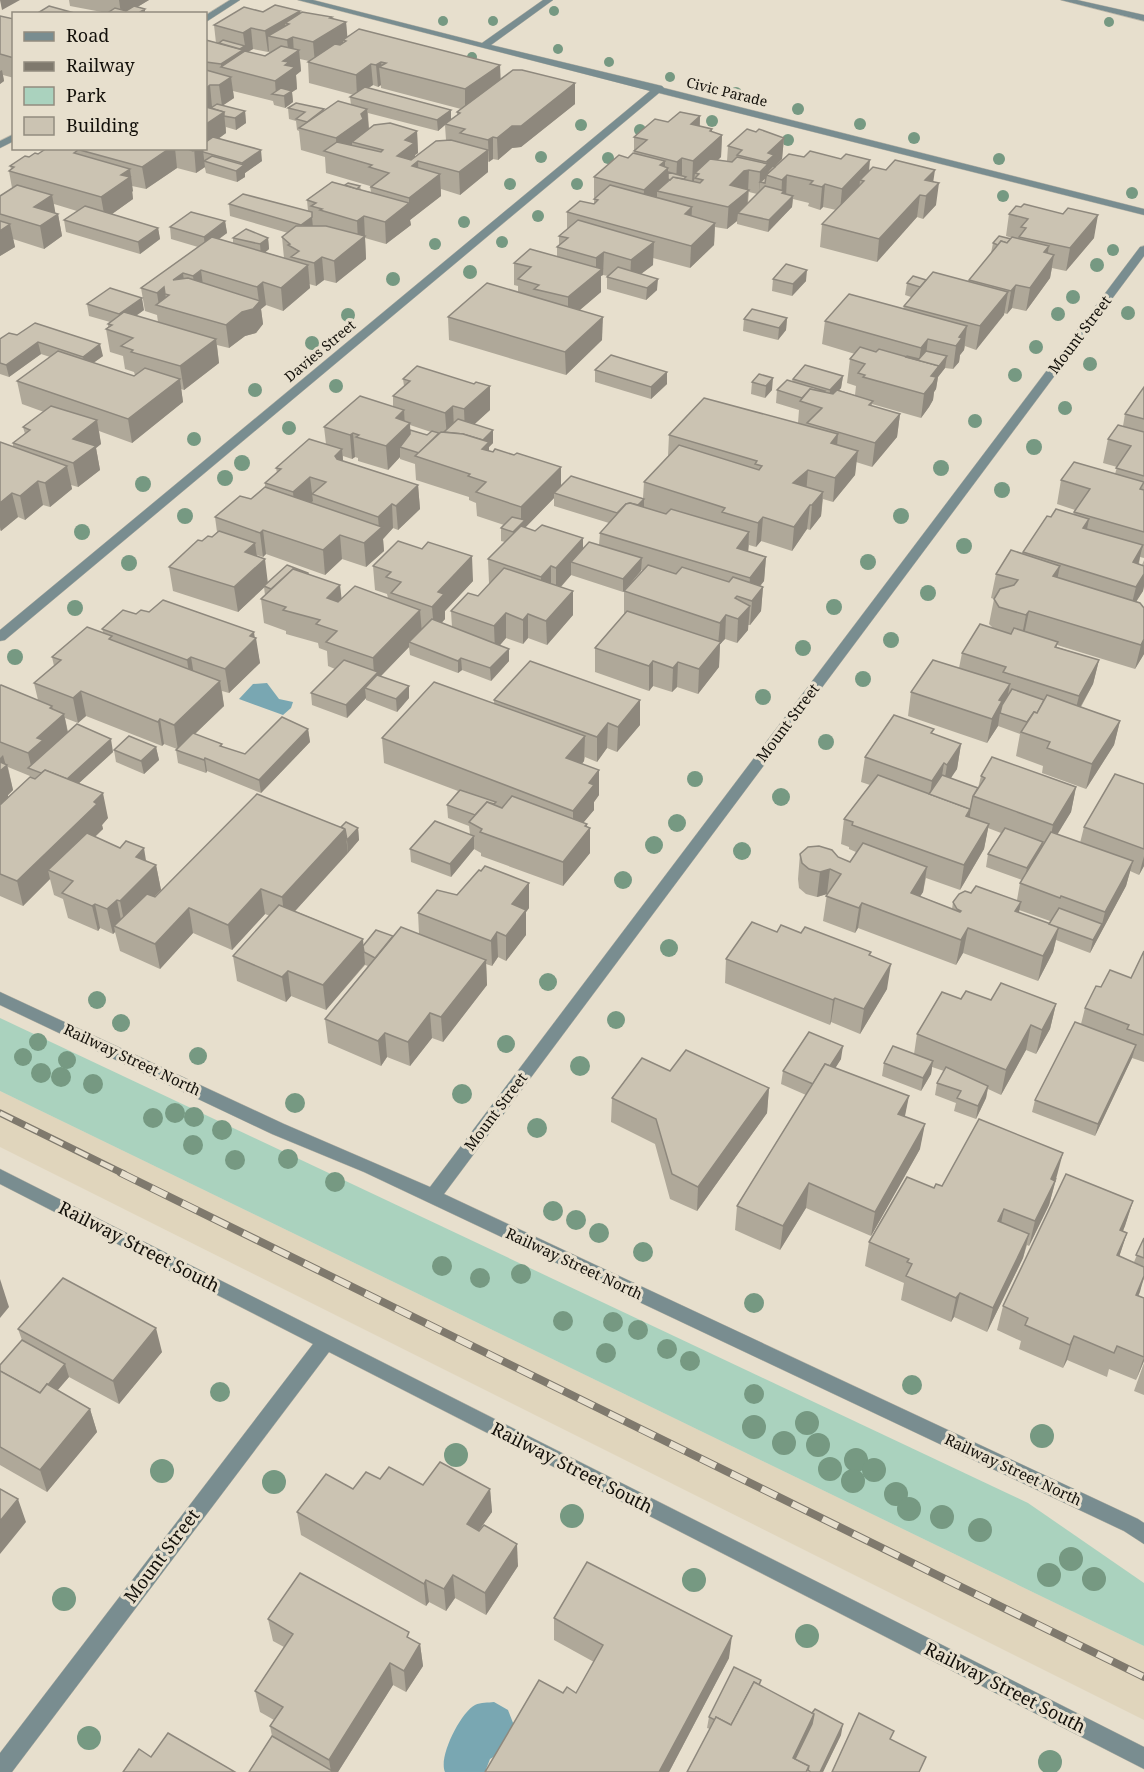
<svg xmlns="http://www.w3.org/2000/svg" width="1144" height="1772" viewBox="0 0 1144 1772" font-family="'Noto Serif',serif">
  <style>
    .built { fill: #e0d5bc }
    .green { fill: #aad2be }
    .water { fill: #79a7b2 }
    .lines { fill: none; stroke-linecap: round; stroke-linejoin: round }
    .minor-casing { stroke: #c1baaa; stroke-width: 1 }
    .minor { fill: #798d90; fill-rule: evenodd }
    .rail-far1-casing { stroke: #7f796d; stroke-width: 7 }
    .rail-casing { stroke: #7f796d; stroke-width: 8 }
    .rail-far1 { stroke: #e7dfcd; stroke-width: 4.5; stroke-dasharray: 14; stroke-linecap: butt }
    .rail { stroke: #e7dfcd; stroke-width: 6; stroke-dasharray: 17; stroke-linecap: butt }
    .tree { fill: #769982 }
    .wall { fill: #afa899; fill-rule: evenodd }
    .shaded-wall { fill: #8e887d }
    .building { fill: #cbc3b2; stroke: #8e887d; stroke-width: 1.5 }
    .labels { text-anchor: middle; stroke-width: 6; stroke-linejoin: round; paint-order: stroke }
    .far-street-label { font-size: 14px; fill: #13100a; stroke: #e7dfcd }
    .street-label { font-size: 15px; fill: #13100a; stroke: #e7dfcd }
    .near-street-label { font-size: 18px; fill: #13100a; stroke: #e7dfcd }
  </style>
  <rect width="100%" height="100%" fill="#e7dfcd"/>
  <path class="built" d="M0 1091 1144 1646V1720L0 1147Z"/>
  <path class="green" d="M0 1018 1028 1503 1144 1583V1646L0 1091Z"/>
  <g class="water">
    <path d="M267 683 279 699 293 702 291 708 283 715 239 699 253 684Z"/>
    <path d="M494 1702 508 1710 515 1728 495 1756 490 1759 485 1772H445C438 1757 461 1712 475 1705 481 1702 488 1703 494 1702Z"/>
  </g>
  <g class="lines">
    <defs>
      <g id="minor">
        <path d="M230 0H240L206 22V15Z"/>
        <path d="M298 0H313L482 43 543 0H553L491 45 662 86 664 88 1144 209V215L659 93 5 640 0 641V630L650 91Z"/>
        <path d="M1061 0H1077L1144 15V21Z"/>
        <path d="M14 134V141L0 148V141Z"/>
        <path d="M1144 246V256L444 1194 1138 1519 1144 1523V1544L1124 1531 364 1172 272 1134 0 1005V992L284 1124 430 1187 1140 247Z"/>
        <path d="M0 1169 1144 1747V1769L329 1352 12 1772H0V1753L313 1344 0 1184Z"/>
      </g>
    </defs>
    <use href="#minor" class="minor-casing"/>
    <use href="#minor" class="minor"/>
    <defs>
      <path id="rail-far1" d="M0 1113 124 1174"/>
      <path id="rail" d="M121 1173 1144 1677"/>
    </defs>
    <use href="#rail-far1" class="rail-far1-casing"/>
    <use href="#rail" class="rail-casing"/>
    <use href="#rail-far1" class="rail-far1"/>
    <use href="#rail" class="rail"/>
  </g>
  <g class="tree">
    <circle cx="554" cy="11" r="5"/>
    <circle cx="443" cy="21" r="5"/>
    <circle cx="493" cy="21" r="5"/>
    <circle cx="1109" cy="22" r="5"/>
    <circle cx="558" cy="49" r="5"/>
    <circle cx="472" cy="57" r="5"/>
    <circle cx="609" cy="62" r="5"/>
    <circle cx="670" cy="77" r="5"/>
    <circle cx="736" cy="93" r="6"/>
    <circle cx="798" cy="109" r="6"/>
    <circle cx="712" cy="121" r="6"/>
    <circle cx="860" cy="124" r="6"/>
    <circle cx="581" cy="125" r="6"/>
    <circle cx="640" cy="130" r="6"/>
    <circle cx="914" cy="138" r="6"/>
    <circle cx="788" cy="140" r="6"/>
    <circle cx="541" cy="157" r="6"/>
    <circle cx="608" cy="158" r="6"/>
    <circle cx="999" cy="159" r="6"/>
    <circle cx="510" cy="184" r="6"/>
    <circle cx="577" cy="184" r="6"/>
    <circle cx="1132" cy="193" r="6"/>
    <circle cx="1003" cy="196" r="6"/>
    <circle cx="538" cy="216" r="6"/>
    <circle cx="464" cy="222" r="6"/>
    <circle cx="502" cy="242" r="6"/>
    <circle cx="435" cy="244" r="6"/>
    <circle cx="1113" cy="250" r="6"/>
    <circle cx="1097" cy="265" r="7"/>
    <circle cx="470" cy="272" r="7"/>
    <circle cx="393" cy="279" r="7"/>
    <circle cx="1073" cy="297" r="7"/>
    <circle cx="1128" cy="313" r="7"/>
    <circle cx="1058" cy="314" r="7"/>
    <circle cx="348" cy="315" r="7"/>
    <circle cx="312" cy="343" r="7"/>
    <circle cx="1036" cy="347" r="7"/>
    <circle cx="1090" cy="364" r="7"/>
    <circle cx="1015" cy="375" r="7"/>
    <circle cx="336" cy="386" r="7"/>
    <circle cx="255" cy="390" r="7"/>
    <circle cx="1065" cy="408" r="7"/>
    <circle cx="975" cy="421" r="7"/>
    <circle cx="289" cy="428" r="7"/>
    <circle cx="194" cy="439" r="7"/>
    <circle cx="1034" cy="447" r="8"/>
    <circle cx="242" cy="463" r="8"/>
    <circle cx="941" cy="468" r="8"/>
    <circle cx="225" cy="478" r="8"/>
    <circle cx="143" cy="484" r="8"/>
    <circle cx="1002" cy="490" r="8"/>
    <circle cx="185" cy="516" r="8"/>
    <circle cx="901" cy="516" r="8"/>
    <circle cx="82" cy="532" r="8"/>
    <circle cx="964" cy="546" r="8"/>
    <circle cx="868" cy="562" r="8"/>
    <circle cx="129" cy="563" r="8"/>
    <circle cx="928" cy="593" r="8"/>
    <circle cx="834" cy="607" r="8"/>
    <circle cx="75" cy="608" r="8"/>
    <circle cx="891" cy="640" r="8"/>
    <circle cx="803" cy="648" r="8"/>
    <circle cx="15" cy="657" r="8"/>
    <circle cx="863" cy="679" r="8"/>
    <circle cx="763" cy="697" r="8"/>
    <circle cx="826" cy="742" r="8"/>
    <circle cx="695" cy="779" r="8"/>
    <circle cx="781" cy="797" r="9"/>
    <circle cx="677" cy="823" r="9"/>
    <circle cx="654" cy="845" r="9"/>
    <circle cx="742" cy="851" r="9"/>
    <circle cx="623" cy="880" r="9"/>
    <circle cx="669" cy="948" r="9"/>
    <circle cx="548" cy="982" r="9"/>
    <circle cx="97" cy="1000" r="9"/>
    <circle cx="616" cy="1020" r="9"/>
    <circle cx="121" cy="1023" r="9"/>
    <circle cx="38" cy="1042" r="9"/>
    <circle cx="506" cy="1044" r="9"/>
    <circle cx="198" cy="1056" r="9"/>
    <circle cx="23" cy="1057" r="9"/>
    <circle cx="67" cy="1060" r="9"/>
    <circle cx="580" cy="1066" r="10"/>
    <circle cx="41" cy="1073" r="10"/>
    <circle cx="61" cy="1077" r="10"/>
    <circle cx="93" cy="1084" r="10"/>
    <circle cx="462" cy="1094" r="10"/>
    <circle cx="295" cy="1103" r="10"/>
    <circle cx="175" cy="1113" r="10"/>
    <circle cx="194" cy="1117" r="10"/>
    <circle cx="153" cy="1118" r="10"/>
    <circle cx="537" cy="1128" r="10"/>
    <circle cx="222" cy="1130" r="10"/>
    <circle cx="193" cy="1145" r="10"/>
    <circle cx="288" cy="1159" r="10"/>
    <circle cx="235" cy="1160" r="10"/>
    <circle cx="335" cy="1182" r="10"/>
    <circle cx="553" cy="1211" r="10"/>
    <circle cx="576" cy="1220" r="10"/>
    <circle cx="599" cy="1233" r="10"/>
    <circle cx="643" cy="1252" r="10"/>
    <circle cx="442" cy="1266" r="10"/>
    <circle cx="521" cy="1274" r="10"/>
    <circle cx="480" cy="1278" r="10"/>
    <circle cx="754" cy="1303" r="10"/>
    <circle cx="563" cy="1321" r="10"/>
    <circle cx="613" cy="1322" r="10"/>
    <circle cx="638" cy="1330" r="10"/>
    <circle cx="667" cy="1349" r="10"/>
    <circle cx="606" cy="1353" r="10"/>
    <circle cx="690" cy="1361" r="10"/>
    <circle cx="912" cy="1385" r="10"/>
    <circle cx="220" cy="1392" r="10"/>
    <circle cx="754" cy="1394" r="10"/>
    <circle cx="807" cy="1423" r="12"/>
    <circle cx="754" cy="1427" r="12"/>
    <circle cx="1042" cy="1436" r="12"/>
    <circle cx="784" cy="1443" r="12"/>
    <circle cx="818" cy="1445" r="12"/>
    <circle cx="456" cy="1455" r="12"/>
    <circle cx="856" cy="1460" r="12"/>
    <circle cx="830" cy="1469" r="12"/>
    <circle cx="874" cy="1470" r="12"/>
    <circle cx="162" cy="1471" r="12"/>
    <circle cx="853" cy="1481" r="12"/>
    <circle cx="274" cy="1482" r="12"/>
    <circle cx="896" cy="1494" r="12"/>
    <circle cx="909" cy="1509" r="12"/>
    <circle cx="572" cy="1516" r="12"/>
    <circle cx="942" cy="1517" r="12"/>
    <circle cx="980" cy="1530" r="12"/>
    <circle cx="1071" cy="1559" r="12"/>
    <circle cx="1049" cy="1575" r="12"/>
    <circle cx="1094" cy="1579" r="12"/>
    <circle cx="694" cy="1580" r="12"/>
    <circle cx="64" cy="1599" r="12"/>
    <circle cx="807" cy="1636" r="12"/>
    <circle cx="89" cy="1738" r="12"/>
    <circle cx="1050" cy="1762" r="12"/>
  </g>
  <g class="wall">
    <path d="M69 0H149L137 7 107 13 70 6Z"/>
    <path d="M300 11V13L332 17 333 19 346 22 347 37 500 65V79L575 83V104L521 147 512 148 498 160 493 159 488 162V172L460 195 441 189V196L410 220 411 225 386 244 365 238 366 259 336 283 324 280 316 286 309 284 310 288 283 311 266 305 261 309 263 324 256 333 245 336 229 348 217 345 219 363 184 390 181 389 183 402 132 443 99 431 101 444 96 448 100 470 78 487 71 485 72 489 50 507 43 505 25 520 18 517 1 531 0 530V442L13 447V443L25 434 23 427 44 412 22 404 17 381 50 357 41 354 9 377 0 374V339L17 335 103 356 93 363 134 376 135 375 134 372 125 369 123 356 110 352 106 329 108 327V324L110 322 89 316 87 304 144 310 136 316 158 322 157 315 145 311 141 288 198 247 171 239 170 227 225 221 227 233 219 239 233 243V238H268L269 249 265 252 284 258 282 237 288 233 230 216 229 204 308 211 307 200 345 185 360 186 361 190 371 192 370 186 326 173 325 157 301 150 299 131 297 130 296 121 289 119 288 108 324 109V111L351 105 350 97 354 95 309 83 308 62 309 61 300 59 301 71 296 75 297 89 292 92 293 102 285 108 274 105 273 101 233 91 234 98 222 106 245 111 246 123 236 130 226 127V133L219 138 262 161 245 173V177L237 182 206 173 204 163 205 167 196 173 177 168 146 189 132 186 133 199 112 214 158 228 160 239 140 254 66 232 64 220 77 211 54 204 55 213 58 214 62 236 44 249 13 239 15 247 0 256V196L12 188 9 171 11 169 10 166 38 154 47 148H206V40L216 43 214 25 263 12ZM253 49 268 52 269 51V53L265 56 248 52ZM373 85 378 87 381 85V88L461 109 457 112V115L451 120V110L368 88ZM368 113 438 131 445 125 446 140 415 157V155L418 153 417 131 369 129Z"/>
    <path d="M0 16 14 19V78L3 75 4 81 0 84Z"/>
    <path d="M700 116V126L712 129V132L722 135 721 157 718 160 727 161 728 146 784 138 782 159 775 167 804 157 869 171 933 181 936 205 923 219 917 217 877 262 820 247 822 224 836 210 823 207 820 210 808 206 809 203 793 199 792 207 768 232 737 224V221L727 229 715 227 714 245 690 268 653 258V265L641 274 657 290 646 300 607 289V277L608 276 603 275 601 276V292L580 310 602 340 566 375 449 340 448 317 518 292V286L514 285V263L557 257V247L559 245V236L567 229V212L594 204V177L628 158 634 153V137L668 122ZM749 192 757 194 748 203Z"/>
    <path d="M1009 214 1094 238 1066 271 1052 268 1050 278 1026 311 1012 308 1007 314 1004 313 976 350 965 346 964 350 960 355 959 362 953 369 945 368 938 377 936 389 934 392 933 400 929 407 921 418 872 404V406L900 414 897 437 872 467 856 462 855 475 833 502 823 499 821 516 810 530 807 529 792 551 761 541 756 547 749 545 748 551 766 557 764 581 760 586 763 587 761 611 750 625H748V630L737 643 725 639 720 644 719 667 698 694 677 687 672 692 653 686 649 691 595 672V648L624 614V591L643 571 641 570 623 592 571 575 561 587 573 615 547 645 528 638 523 644 506 638 500 645 509 661 491 681 462 670 458 673 410 655 409 647 381 676 409 698 397 712 366 700V698L347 718 312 705 311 693 335 669 328 666 327 651 319 648 318 643 286 634V631L264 623 261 599 265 595 264 587 238 612 173 591 169 567 202 541 212 537 217 532 215 517 251 499 265 487V483L277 473 276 468 326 444 324 427 393 407V396L404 386 403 379 490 410 474 424 493 443 489 447V451L514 455 561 467V486L643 498 644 482 668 456 669 435 798 423 799 410 776 403 777 390 792 381 793 379 843 376 841 388 839 390 855 395 856 386 847 383 850 359 855 354 822 344 825 321 903 309 904 306 911 297 905 295 907 283 926 280 969 281 991 253 993 243 1012 238 1006 236ZM410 425 431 432 427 435 410 430ZM343 456 352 459 355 457 358 458V461L388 470 400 457V459L415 464 416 480 469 497V500L476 503 477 516 504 525 501 528V541L505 542 488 559 489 583H490L478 596 451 611 452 627 441 623 445 619V611L473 581 373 566 375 590 387 594 388 598 342 599 308 574 267 583 257 555 263 557 266 554 325 575 342 559 366 567 384 551 383 539 393 528 398 530 420 509 418 485 343 461ZM554 498V506L609 523 600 533 599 545 583 549V538L535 531 525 527Z"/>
    <path d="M773 279 806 281 792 296 772 291Z"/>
    <path d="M787 318 786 330 778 340 743 331 744 319Z"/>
    <path d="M595 370 667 372V384L651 399 595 382Z"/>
    <path d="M759 374 772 390 765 398 751 394 752 382Z"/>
    <path d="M1144 388V558L1140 557 1139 564 1142 565 1144 560V586L1143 591 1136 602 1144 608V654L1135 669 1057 645V647L1099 660 1093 684 1081 707 1120 721 1114 745 1086 789 1042 773 1043 766 1016 756 1020 734 998 726 987 743 908 716 911 692 959 668 962 653 993 628 989 624 994 599 991 598 996 574 1022 554 1023 552 1051 517 1073 515 1075 510 1057 504 1061 480 1115 474 1117 467 1103 463 1108 439 1123 426 1125 414Z"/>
    <path d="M149 612 255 638 260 663 229 693 222 691 224 706 195 734 222 744V747L245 754 308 729 310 742 261 793 207 771 206 773 178 763 176 750 177 749 164 744 162 746 86 716 78 723 65 718 68 732 113 752 79 783 108 818 102 825 103 829 95 837 156 865 161 890 154 897H155L341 827 358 828 359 840 295 911 363 939V946L393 936 419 934 418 913 457 895 529 908 526 912V935L506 961 498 957 492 966 486 964 487 985 443 1042 432 1038 410 1066 387 1057 381 1066 328 1043 325 1019 368 966 365 965 326 1010 291 996 286 1002 237 981 233 956 270 916 265 914 232 950 193 933 160 969 120 951 115 932 113 934 100 928 98 931 68 918 63 899 54 895 50 879 23 906 0 896V686L38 700 34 683 54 666 52 657 103 632 102 629 136 614ZM8 767 30 776V777L8 797V795L13 790Z"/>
    <path d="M494 700 640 725 617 752 607 748 597 762 585 757 584 761 582 764 599 795 594 802V810L583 823 587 827 590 828V853L563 886 481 856V853L474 849 451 877 411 862 410 849 470 834 469 826 448 818 447 805 458 791 384 763 382 738 494 704Z"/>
    <path d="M933 734 961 744 957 769 950 778 978 788 981 776 1076 787 1071 812 1057 834 1080 843 1084 827 1144 784V866L1139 875 1130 871 1126 886 1090 953 1056 940 1053 952 1038 981 963 953 956 965 858 928 855 933 823 921 827 894 817 897 806 894 799 888 798 879 800 854 838 857 850 862 856 852 849 849V847L841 844 844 819 870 785 861 782 865 757ZM988 828 1001 833 988 854 986 867 1022 880 1020 883 1017 900 953 902 952 909 920 896 923 892 926 878 960 890 984 849ZM1019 910 1050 921 1049 924 1019 913Z"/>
    <path d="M156 747 159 760 144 774 116 762 114 750Z"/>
    <path d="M777 932 801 933 871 956 887 989 860 1034 831 1022 830 1025 725 983 726 959Z"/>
    <path d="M1144 951V1062L1132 1058 1095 1136 1032 1112 1035 1100 1081 1024 1085 1008 1101 987 1131 978Z"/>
    <path d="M961 999 1056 1004 1050 1029 1036 1054 1026 1050 1001 1095 988 1089 986 1098 976 1119 954 1111 956 1103 935 1095 937 1083 944 1071 932 1067 931 1074 921 1091 882 1076 884 1063 914 1054 917 1034Z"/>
    <path d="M841 1059 835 1068 905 1117 920 1149 871 1236 806 1208 780 1250 735 1230 737 1206 806 1095 781 1084 783 1071Z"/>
    <path d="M670 1071 769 1088 767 1113 697 1211 670 1199 655 1144 611 1122 612 1098Z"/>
    <path d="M1057 1178 1055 1183 1049 1205 1029 1246 1027 1245 1023 1258 987 1332 954 1317 951 1322 901 1300 904 1283 865 1266 869 1242 934 1188 942 1186Z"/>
    <path d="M1133 1201 1123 1231 1127 1233 1119 1257 1134 1262 1144 1238V1279L1138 1295 1144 1298V1361L1136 1380 1109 1369 1107 1377 1067 1360 1063 1368 1019 1349 1021 1341 997 1330 1003 1306Z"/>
    <path d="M18 1329 162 1352 119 1404 69 1377 57 1390 90 1409 97 1432 47 1492 0 1465V1365L22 1340Z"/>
    <path d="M1144 1363V1395L1134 1391Z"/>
    <path d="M380 1479 423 1485 490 1489 492 1512 479 1530 518 1566 486 1615 455 1598 446 1611 429 1602 426 1606 301 1535 297 1512Z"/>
    <path d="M554 1618 729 1658 669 1772 563 1693H576L594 1662 554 1640Z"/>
    <path d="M268 1619 410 1639 420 1644 423 1666 406 1692 393 1685 338 1772H249L272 1736 270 1726 274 1720 260 1712 255 1691 284 1647 273 1641Z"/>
    <path d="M761 1686 841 1735 823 1772H687L710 1729 707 1728 709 1717Z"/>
  </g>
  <g class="shaded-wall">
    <path d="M0 0H20L2 10Z"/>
    <path d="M119 0H149L126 14H121Z"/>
    <path d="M145 9V14H137Z"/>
    <path d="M300 11 302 32 293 37 294 54 299 50 301 71 296 75 297 89 292 92 293 102 285 108 284 96 276 95 275 81 283 61 289 57 287 40 289 24 285 23 287 40 268 36 269 51 268 52 265 31Z"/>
    <path d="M332 17 334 30 346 22 348 43 346 41 343 40V46L315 63 313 42 330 18Z"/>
    <path d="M251 28 253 49 221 67V64L235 52 245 46 243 33Z"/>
    <path d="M381 62 382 68 379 67 381 85 378 87 376 65Z"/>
    <path d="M371 64 373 85 357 96 356 75Z"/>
    <path d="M500 65 501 86 465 110V89Z"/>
    <path d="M2 70 4 81 0 84V71Z"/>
    <path d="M231 77 234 98 222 106 219 85Z"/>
    <path d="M575 83V104L521 147 512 148 498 160 497 138 512 126Z"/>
    <path d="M210 85 212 107 206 111V88Z"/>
    <path d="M367 109 369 131 352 142V149L337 155 336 138 361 114Z"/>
    <path d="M451 110V121L445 124V125L438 131 437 120Z"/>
    <path d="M245 111 246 123 236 130 235 118Z"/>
    <path d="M224 112 226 133 206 148V124Z"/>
    <path d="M700 116 699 138 691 124Z"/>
    <path d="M712 129 711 144 722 135 721 157 699 177V174L695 173 694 181 692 183 693 161 710 131Z"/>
    <path d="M417 131 418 153 415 155V164L418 161 419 183 397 156 405 140Z"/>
    <path d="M493 137V159L489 162 488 140Z"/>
    <path d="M784 138 782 159 766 175 765 183 760 182 759 194 760 172 766 167 768 153Z"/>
    <path d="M170 148H175L177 168 146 189 142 167Z"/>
    <path d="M194 148H204L203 150 205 167 196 173Z"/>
    <path d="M261 150 262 161 245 173V177L237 182 236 171 242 166V163Z"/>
    <path d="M488 150V172L460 195 459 172Z"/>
    <path d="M682 158V180L676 182 677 162Z"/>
    <path d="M870 160 868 182 860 180 859 192 840 211 842 189Z"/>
    <path d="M665 161V171L668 168V190L657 191V200L643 212 644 190 660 165Z"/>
    <path d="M130 169 133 191 132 192 133 199 105 219 101 197 121 175Z"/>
    <path d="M749 170 747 213H738L737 221 727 229 730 185 744 171Z"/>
    <path d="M935 170 932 190 939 183 936 205 923 219 926 196 925 180Z"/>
    <path d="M440 174 441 196 410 220 411 225 386 244 385 222 409 203V198Z"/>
    <path d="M787 175 786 197 781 204 782 180Z"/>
    <path d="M825 184 823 207 820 210 822 187Z"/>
    <path d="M52 195 56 216 58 214 62 236 44 249 40 226 34 207Z"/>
    <path d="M920 195 917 217 877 262 879 239Z"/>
    <path d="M793 196 792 207 768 232 769 220Z"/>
    <path d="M692 207 691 230 685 214Z"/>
    <path d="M1098 215 1094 238 1066 271 1070 248Z"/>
    <path d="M364 216 366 259 336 283 334 261 358 241 357 221Z"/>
    <path d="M312 217 313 228 301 225Z"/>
    <path d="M225 221 227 233 205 249 204 237Z"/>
    <path d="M715 223 714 245 690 268 691 246Z"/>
    <path d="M10 224 15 247 0 256V231Z"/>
    <path d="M158 228 160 239 140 254 138 242Z"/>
    <path d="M268 238 269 249 261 256 260 244Z"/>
    <path d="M654 242 653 265 630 282 631 260Z"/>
    <path d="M1049 246 1045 267 1054 255 1050 278 1026 311 1030 288 1044 252Z"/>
    <path d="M604 252 603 275 601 276V292L568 320V297L596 273V258Z"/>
    <path d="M322 257 324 280 316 286 314 263Z"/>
    <path d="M308 265 310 288 283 311 281 288Z"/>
    <path d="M201 270 204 293 196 299 193 276Z"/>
    <path d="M807 270 806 281 792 296 793 284Z"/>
    <path d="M183 273 186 296 173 280Z"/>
    <path d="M658 279 657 290 646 300 647 288Z"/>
    <path d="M263 282 266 305 261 309 263 324 256 333 245 336 229 348 226 325 242 312 259 302 257 287Z"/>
    <path d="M1016 285 1012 308 1007 314 1011 291Z"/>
    <path d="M164 287 168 309 159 306 157 293Z"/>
    <path d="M1008 292 1004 315 976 350 980 326Z"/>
    <path d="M142 298 144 310 121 326 119 314Z"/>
    <path d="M603 317 602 340 566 375 565 352Z"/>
    <path d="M787 318 786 330 778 340 779 328Z"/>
    <path d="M967 326 964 350 960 355 959 362 953 369 956 346 959 337Z"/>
    <path d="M216 339 219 363 184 390 180 366Z"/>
    <path d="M928 339 925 363 918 366 921 348Z"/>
    <path d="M38 342 41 354 9 377 6 365Z"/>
    <path d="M100 344 103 356 85 369 83 357Z"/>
    <path d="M947 356 945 368 938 377 936 389 934 392 933 400 929 407 921 418 924 394 931 376Z"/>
    <path d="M667 372V384L651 399V387Z"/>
    <path d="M843 376 841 388 829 402 830 390Z"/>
    <path d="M773 378 772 390 765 398 766 386Z"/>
    <path d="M180 379 183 402 132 443 128 419Z"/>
    <path d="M490 386V410L465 433 464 409Z"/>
    <path d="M453 406 454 430 447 437 445 413Z"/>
    <path d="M404 410 405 427 410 423 411 446 400 447V457L388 470 386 446 396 418Z"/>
    <path d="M900 414 897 437 872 467 875 443Z"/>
    <path d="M97 420 101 444 96 448 100 470 78 487 73 463V439Z"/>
    <path d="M493 430V443L489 447V466L477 445Z"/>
    <path d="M353 433 355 457 352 459 350 435Z"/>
    <path d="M838 434 836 458 831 443Z"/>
    <path d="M342 449 344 473 335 456Z"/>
    <path d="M858 451 855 475 833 502 835 478Z"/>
    <path d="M67 466 72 489 50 507 45 483Z"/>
    <path d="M561 467V491L554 493V498L525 528 514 545 513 532 521 524V507Z"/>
    <path d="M808 470 806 494 793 483Z"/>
    <path d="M310 477 313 501 295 516 293 492Z"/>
    <path d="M38 481 43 505 25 520 20 496Z"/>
    <path d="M418 485 420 509 398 530 396 506Z"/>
    <path d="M823 492 821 516 810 530 812 505Z"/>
    <path d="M12 493 18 517 1 531 0 527V503Z"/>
    <path d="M644 499V511L628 517Z"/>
    <path d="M392 504 393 528 383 539 384 551 366 567 364 543 379 529 378 517Z"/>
    <path d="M810 505 807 529 792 551 794 527Z"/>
    <path d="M763 517 761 541 756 547 758 523Z"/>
    <path d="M1089 519 1084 544 1083 528Z"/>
    <path d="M263 530 266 554 263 557 260 533Z"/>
    <path d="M749 532 748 556 737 548Z"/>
    <path d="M340 535 342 559 325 575 323 550Z"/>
    <path d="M583 538V562H571V575L556 592V568Z"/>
    <path d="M255 543 258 565 265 559 268 584 238 612 234 587 245 552Z"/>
    <path d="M1143 545 1137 569 1127 586 1133 562Z"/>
    <path d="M472 556 473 581 445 611V619L434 631 432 607 438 592Z"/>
    <path d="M766 557 764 581 749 600 748 599 750 578Z"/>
    <path d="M642 558 641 571 623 592V579Z"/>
    <path d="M551 566V590L541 601V577Z"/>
    <path d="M1060 566 1055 590 1053 576Z"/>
    <path d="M1144 574V586L1143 591 1130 611 1136 587Z"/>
    <path d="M340 585 343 610 327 598Z"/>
    <path d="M763 587 761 611 750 625 752 601Z"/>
    <path d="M573 591V615L547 645 546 621Z"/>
    <path d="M750 606 748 630 737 643 738 619Z"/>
    <path d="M420 610 422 634 409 642V647L378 679 365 688 366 698 347 718 346 705 374 675 373 658Z"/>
    <path d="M1029 611 1024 635 1021 640 1026 615Z"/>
    <path d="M506 613V638L495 651 494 626Z"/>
    <path d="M528 614V638L523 644V620Z"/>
    <path d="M726 615 725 639 720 644 719 667 698 694 699 669 718 645 720 623Z"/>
    <path d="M254 632 255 639 256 638 260 663 229 693 225 669 250 636Z"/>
    <path d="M1144 639V654L1135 669 1141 645Z"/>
    <path d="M509 649V661L491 681 490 668Z"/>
    <path d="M191 657 195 681 191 685 187 660Z"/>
    <path d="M461 658 462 670 458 673V661Z"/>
    <path d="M1099 660 1093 684 1073 720 1079 696Z"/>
    <path d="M653 661V686L649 691V666Z"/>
    <path d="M678 662 677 687 672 692 673 668Z"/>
    <path d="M220 681 224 706 178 750 174 725Z"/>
    <path d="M1010 684 1005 709 1000 713 998 726 987 743 992 719 999 700Z"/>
    <path d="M409 686V698L397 712 396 699Z"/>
    <path d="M81 691 86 716 78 723 73 698Z"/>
    <path d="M640 700V725L617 752 618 727Z"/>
    <path d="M52 706 56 721 64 714 69 739 32 770 28 753 37 738 50 708Z"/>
    <path d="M160 719 164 744 162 746 158 722Z"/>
    <path d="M1120 721 1114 745 1086 789 1092 764Z"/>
    <path d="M608 723 607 748 597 762V737Z"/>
    <path d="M308 729 310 742 261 793 259 780Z"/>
    <path d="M585 736 584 761 566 783V758Z"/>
    <path d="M111 739 113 752 66 795 63 782Z"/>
    <path d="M961 744 957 769 943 790 947 765Z"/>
    <path d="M156 747 159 760 144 774 141 761Z"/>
    <path d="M3 755 6 766 7 765 13 790 8 795V797L0 805V758Z"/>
    <path d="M205 758 207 771 206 773 204 760Z"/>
    <path d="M944 763 940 788 929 801 932 781Z"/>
    <path d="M599 770V795L594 802V810L573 835V811L589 783Z"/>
    <path d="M1076 787 1071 812 1048 850 1053 825Z"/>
    <path d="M103 793 108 818 102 825 103 829 56 873 48 870 50 879 23 906 17 881Z"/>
    <path d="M971 808 969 821 966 816Z"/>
    <path d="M587 824V832L590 828V853L563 886V862Z"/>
    <path d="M989 824 984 849 960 890 964 865Z"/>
    <path d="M358 828 359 840 348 853 347 840Z"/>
    <path d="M345 829 348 853 285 922 282 897Z"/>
    <path d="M474 836V849L451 877 450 864Z"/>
    <path d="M1043 842 1040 854 1024 881 1027 868Z"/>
    <path d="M144 848 148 873 156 865 161 890 125 926 120 901 136 857Z"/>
    <path d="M1144 856V866L1139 875Z"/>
    <path d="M1133 861 1126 886 1090 953 1093 940 1102 924 1105 912Z"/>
    <path d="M927 867 923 892 907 917 911 893Z"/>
    <path d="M830 869 827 894 817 897 820 872Z"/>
    <path d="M529 883V908L526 912V935L506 961V936L512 904Z"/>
    <path d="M261 889 265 914 232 950 228 925Z"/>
    <path d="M117 900 122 925 114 926 115 932 113 934 107 909Z"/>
    <path d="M1021 902 1016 927 1015 911Z"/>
    <path d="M862 903 858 928 855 933 859 908Z"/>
    <path d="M95 904 100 928 98 931 92 906Z"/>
    <path d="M189 908 193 933 160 969 155 944Z"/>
    <path d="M1059 927 1053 952 1038 981 1043 956Z"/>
    <path d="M968 928 963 953 956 965 961 940Z"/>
    <path d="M497 932 498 957 492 966 491 941Z"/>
    <path d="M363 939 365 964 326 1010 323 985Z"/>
    <path d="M486 960 487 985 443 1042 441 1017Z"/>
    <path d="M891 964 887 989 860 1034 864 1009Z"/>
    <path d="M288 971 291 996 286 1002 282 977Z"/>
    <path d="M835 998 831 1022 830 1025 833 1000Z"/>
    <path d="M1056 1004 1050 1029 1036 1054 1042 1030Z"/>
    <path d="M430 1013 432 1038 410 1066 408 1042Z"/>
    <path d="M1031 1025 1026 1050 1001 1095 1006 1070Z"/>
    <path d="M385 1033 387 1057 381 1066 378 1041Z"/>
    <path d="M1136 1045 1132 1058 1095 1136 1098 1124Z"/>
    <path d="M843 1046 841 1059 816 1099 817 1086Z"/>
    <path d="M933 1061 931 1074 921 1091 923 1078Z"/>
    <path d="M988 1086 986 1098 976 1119 978 1106Z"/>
    <path d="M769 1088 767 1113 697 1211 698 1187Z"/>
    <path d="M909 1096 904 1121 898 1114Z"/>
    <path d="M925 1124 920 1149 871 1236 875 1212Z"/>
    <path d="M1063 1153 1049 1205 1029 1246 1035 1221 1051 1179Z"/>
    <path d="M809 1183 806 1208 780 1250 783 1226Z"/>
    <path d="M1133 1201 1125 1226 1113 1254 1120 1230Z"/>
    <path d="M1004 1209 999 1233 998 1221Z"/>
    <path d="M1127 1233 1119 1257 1117 1255Z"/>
    <path d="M1029 1234 1023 1258 987 1332 993 1308Z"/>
    <path d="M1144 1276 1140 1292 1128 1318 1136 1295Z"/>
    <path d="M0 1279 9 1307 0 1318Z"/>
    <path d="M960 1293 954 1317 951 1322 956 1298Z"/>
    <path d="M156 1328 162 1352 119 1404 113 1381Z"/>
    <path d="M1074 1336 1067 1360 1063 1368 1070 1345Z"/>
    <path d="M1144 1357V1361L1136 1380Z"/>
    <path d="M65 1364 69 1377 39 1412 35 1400Z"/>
    <path d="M90 1409 97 1432 47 1492 40 1470Z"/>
    <path d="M490 1489 492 1512 468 1546 467 1524Z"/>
    <path d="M18 1499 26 1522 0 1554V1521Z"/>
    <path d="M517 1544 518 1566 486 1615 485 1593Z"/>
    <path d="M453 1575 455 1598 446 1611 444 1589Z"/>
    <path d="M426 1580 429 1602 426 1606 424 1584Z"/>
    <path d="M732 1636 729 1658 669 1772H659Z"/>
    <path d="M420 1644 423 1666 406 1692 404 1671Z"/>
    <path d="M390 1663 393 1685 338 1772H331L329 1760Z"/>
    <path d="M814 1714 810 1735 796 1764 793 1758Z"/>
    <path d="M843 1724 841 1735 823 1772H820Z"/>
  </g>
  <g class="building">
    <path d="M275 5 300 11 265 31 251 28 243 33 214 25 244 7 263 12Z"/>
    <path d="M49 6 78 14H36Z"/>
    <path d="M134 6 145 9 137 14H106L115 8 126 11Z"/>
    <path d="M302 12 332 17 330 18 346 22 313 42 293 37 287 40 268 36 289 24 285 23Z"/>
    <path d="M0 16 14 19V58L0 54Z"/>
    <path d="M359 29 500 65 465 89 379 67 386 63 381 62 376 65 371 64 356 75 308 62 335 44 340 45 346 41 343 40Z"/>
    <path d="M206 40 243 50 221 64 206 62Z"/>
    <path d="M223 40 245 46 240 49 219 43Z"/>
    <path d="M281 46 299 50 283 61 289 62 285 65 295 67 275 81 221 67 245 51 265 56Z"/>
    <path d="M206 70 231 77 219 85H210L206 88Z"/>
    <path d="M513 70H522L575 83 521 126H512L497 138 493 137 488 140 460 133 465 129 445 124 460 113 457 112Z"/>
    <path d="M365 87 451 110 437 120 350 97Z"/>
    <path d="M281 88 292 91 284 96 272 94Z"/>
    <path d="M338 101 367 109 361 114 363 119 336 138 299 128Z"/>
    <path d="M296 103 324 109 307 122 296 119 305 112 288 108Z"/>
    <path d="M217 104 245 111 235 118 224 116V112L211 108Z"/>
    <path d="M206 107 224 112 206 124Z"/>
    <path d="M680 112 700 116 691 124 712 129 710 131 722 135 693 161 682 158 677 162 634 151 647 140 634 137 655 119 668 122Z"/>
    <path d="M390 123 417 131 405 140 414 143 397 156 411 160 436 141 451 140 488 150 459 172 418 161 412 166 440 174 409 198 371 187 389 173 369 167 372 165 324 151 337 142 381 152 383 150 352 142 374 125Z"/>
    <path d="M747 129 756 132 759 129 784 138 768 153 774 155 766 162 737 155 742 150 728 146Z"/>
    <path d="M213 137 261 150 242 163 203 152 202 148H206V142Z"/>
    <path d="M47 148H72L78 150 74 153 130 169 121 175 130 177 101 197 9 171 14 167 10 166 25 156 29 157 35 153 38 154Z"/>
    <path d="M82 148H170L142 167 80 150Z"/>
    <path d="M185 148H197L193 151Z"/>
    <path d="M810 151 841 159 846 154 870 160 842 189 825 184 822 187 810 184 813 181 787 175 782 180 766 175 789 154 804 157Z"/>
    <path d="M633 153 665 161 660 165 668 168 644 190 594 177 619 155 628 158Z"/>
    <path d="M212 156 244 165 236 171 204 161Z"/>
    <path d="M737 157 768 164 760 172 749 170 744 171 730 185 749 190 728 207 657 191 673 177 700 183 703 180 695 178 699 174 695 173 710 159 732 162Z"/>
    <path d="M895 160 935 170 925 180 939 183 926 196 920 195 879 239 822 224 864 181 860 180 873 167 886 170Z"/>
    <path d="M773 166 775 167 767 174 768 171Z"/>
    <path d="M668 172 686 177 684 179 673 177 670 180 668 179Z"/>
    <path d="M766 177 765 183 760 182Z"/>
    <path d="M332 182 409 203 385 222 364 216 357 221 320 210 322 209 311 206 316 203 307 200Z"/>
    <path d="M348 183 360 186 357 189 345 185Z"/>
    <path d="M17 185 52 195 34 207 58 214 40 226 0 214V196Z"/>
    <path d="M610 185 692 207 685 214 715 223 691 246 567 212 580 201 594 204 598 200 594 199Z"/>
    <path d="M765 186 784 191 782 193 793 196 769 220 738 213Z"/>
    <path d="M243 194 312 212V217L301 225 229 204Z"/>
    <path d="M1024 204 1063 214 1068 208 1098 215 1070 248 1019 237 1026 228 1021 227 1028 219 1009 214 1016 206 1021 207Z"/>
    <path d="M85 206 158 228 138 242 64 220Z"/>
    <path d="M191 212 225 221 204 237 170 227Z"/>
    <path d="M578 220 654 242 631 260 604 252 596 258 557 247 568 238 559 236Z"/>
    <path d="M0 221 10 224 0 231Z"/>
    <path d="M296 226H326L365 236 334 261 322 257 314 263 291 257 299 251 288 245 290 244 282 237Z"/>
    <path d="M246 229 268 238 260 244 233 238Z"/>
    <path d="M999 236 1011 239 1007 243 1001 241 998 245 993 243Z"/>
    <path d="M212 237 308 265 281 288 263 282 257 287 201 270 193 276 183 273 173 280 188 278 260 301 253 309 242 312 226 325 156 305 169 295 165 294 164 287 157 293 141 288Z"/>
    <path d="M1012 237 1049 246 1044 252 1054 255 1030 288 1016 285 1011 291 969 280 1001 241 1007 243Z"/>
    <path d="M530 249 602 269 568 297 534 289 539 285 518 279 531 267 514 263Z"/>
    <path d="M786 264 807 270 793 284 773 279Z"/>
    <path d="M618 267 658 279 647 288 607 277Z"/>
    <path d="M933 272 1008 292 980 326 904 306Z"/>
    <path d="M913 276 926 280 920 287 907 283Z"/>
    <path d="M487 283 603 317 565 352 448 317Z"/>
    <path d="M110 288 142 298 119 314 87 304Z"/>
    <path d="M849 294 967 326 959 337 962 338 956 346 928 339 921 348 825 321Z"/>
    <path d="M752 309 787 318 779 328 744 319Z"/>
    <path d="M124 312 216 339 180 366 131 352 133 350 121 346 133 338 106 329 112 325 108 324Z"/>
    <path d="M35 323 100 344 83 357 38 342 6 365 0 363V339L9 333 17 335Z"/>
    <path d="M860 347 876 352 879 349 939 366 931 376 936 377 933 383 924 394 863 377 865 375 858 373 865 364 850 359Z"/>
    <path d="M58 351 134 376 145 368 180 379 128 419 17 381Z"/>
    <path d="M926 351 947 356 939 366 906 357 907 356 919 359Z"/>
    <path d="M611 355 667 372 651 387 595 370Z"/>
    <path d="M805 365 843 376 830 390 793 379Z"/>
    <path d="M417 366 474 384 476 382 490 386 464 409 453 406 445 413 393 396 410 381 403 379Z"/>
    <path d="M759 374 773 378 766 386 752 382Z"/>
    <path d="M787 380 825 391 824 392 810 389 802 398 777 390Z"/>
    <path d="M1144 388V419L1125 414 1144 387Z"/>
    <path d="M810 389 833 394 837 390 873 401 869 405 900 414 875 443 807 423 822 408 800 401Z"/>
    <path d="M360 396 404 410 396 418 410 423 386 446 356 437 359 435 353 433 350 435 324 427Z"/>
    <path d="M704 398 838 434 831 443 858 451 835 478 808 470 793 483 823 492 812 505H810L794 527 763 517 758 523 722 512 725 508 644 482 679 445 759 470 762 466 755 464 757 461 669 435Z"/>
    <path d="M51 406 97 420 73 439 96 446 73 463 13 443 30 430 23 427Z"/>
    <path d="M458 419 493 430 483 440 463 434 444 432Z"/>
    <path d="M1118 425 1144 432V476L1116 468 1131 446 1108 439Z"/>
    <path d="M410 430 427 435 432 431 439 433 419 453 400 447 410 434Z"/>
    <path d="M441 432 463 434 489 442 482 449 493 452 495 449 514 455 517 453 561 467 521 507 476 492 486 482 468 476 470 474 415 456Z"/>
    <path d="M309 439 342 449 335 456 337 459 418 485 396 506 392 504 378 517 312 494 326 482 310 477 293 492 265 483 281 469 276 468Z"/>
    <path d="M0 442 67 466 45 483 38 481 20 496 12 493 0 503Z"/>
    <path d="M1074 462 1144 482 1140 489 1144 490V532L1074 512 1090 489 1061 480Z"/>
    <path d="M571 476 644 499 638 505 630 503 626 504 617 513 554 493Z"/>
    <path d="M265 487 382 527 364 543 340 535 323 550 263 530 260 533 215 517 240 496 251 499Z"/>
    <path d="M630 503 666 514 671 509 749 532 737 548 766 557 750 578 600 533 626 504Z"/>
    <path d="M1056 509 1089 519 1083 528 1143 545 1133 562 1144 566V574L1136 587 1023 552 1047 516 1051 517Z"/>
    <path d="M512 517 525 520 513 532 501 528Z"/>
    <path d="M542 525 583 538 556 568 551 566 541 577 488 559 521 526 535 531Z"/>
    <path d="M219 531 255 543 245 552 265 559 234 587 169 567 198 540 202 541 208 536 212 537Z"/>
    <path d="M398 541 422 549 428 542 472 556 438 592 444 594 432 607 391 593 401 582 386 577 391 572 373 566Z"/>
    <path d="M589 542 642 558 623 579 571 562Z"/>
    <path d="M1011 550 1060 566 1053 576 1140 603 1144 608V639L1141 645 1029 611 1026 615 999 607 994 599 1000 589 1014 585 1018 580 996 574Z"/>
    <path d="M287 565 308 573V574L293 569 271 589 264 586Z"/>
    <path d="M648 565 676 574 682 567 729 582 733 577 763 587 752 601 737 596 735 598 750 606 738 619 726 615 720 623 624 591Z"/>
    <path d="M504 568 573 591 546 621 528 614 523 620 506 613 494 626 451 611 468 593 478 596Z"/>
    <path d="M293 569 340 585 327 598 338 602 355 586 420 610 373 658 326 642 337 631 316 624 320 620 283 610 286 607 261 599Z"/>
    <path d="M163 600 254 632 250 636 256 638 225 669 191 657 187 660 102 629 123 610 136 614 141 610 149 612Z"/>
    <path d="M627 611 721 642 699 669 678 662 673 668 653 661 649 666 595 648Z"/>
    <path d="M432 619 509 649 490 668 461 658 458 661 409 642Z"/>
    <path d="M980 624 1011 634 1014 628 1058 642 1055 647 1099 660 1079 696 1003 672 1006 667 962 653Z"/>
    <path d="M87 627 112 636 109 639 220 681 174 725 160 719 158 722 81 691 73 698 34 683 61 660 52 657Z"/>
    <path d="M344 660 378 672 346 705 311 693Z"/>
    <path d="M933 660 1010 684 999 700 1002 701 992 719 911 692Z"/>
    <path d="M530 661 640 700 618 727 608 723 597 737 494 700Z"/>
    <path d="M377 675 409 686 396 699 365 688Z"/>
    <path d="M434 682 585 736 566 758 599 770 589 783 594 785 573 811 382 738Z"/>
    <path d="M1 685 52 706 50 708 64 714 37 738 43 740 28 753 0 742V686Z"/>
    <path d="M1012 689 1044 700 1037 713 1034 712 1027 722 1000 713 1002 705Z"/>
    <path d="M1047 695 1120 721 1092 764 1047 748 1050 742 1021 732 1034 712 1037 713Z"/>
    <path d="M894 715 934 729 931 733 961 744 947 765 944 763 932 781 865 757Z"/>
    <path d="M282 717 308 729 259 780 205 758 204 760 176 750 193 733 222 744 220 746 245 754Z"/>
    <path d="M77 724 111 739 67 779 45 770 41 773 28 768Z"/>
    <path d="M129 736 156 747 141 761 114 750Z"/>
    <path d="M992 757 1076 787 1053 825 973 796 985 778 981 776Z"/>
    <path d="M0 762 7 765 0 771Z"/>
    <path d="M45 770 103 793 94 802 97 804 17 881 0 874V805L30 777 35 779Z"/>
    <path d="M1115 774 1144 784V849L1084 827Z"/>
    <path d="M878 775 970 809 966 816 989 824 964 865 852 825 853 822 844 819Z"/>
    <path d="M942 775 978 788 973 796 970 810V809L929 794Z"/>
    <path d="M460 790 496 802 494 804 487 802 475 815 447 805Z"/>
    <path d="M257 794 345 829 282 897 261 889 228 925 189 908 155 944 114 926 147 894 155 897Z"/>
    <path d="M512 796 587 824 585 826 590 828 563 862 480 832 482 829 469 822 487 802 502 808Z"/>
    <path d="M435 821 474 836 450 864 410 849Z"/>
    <path d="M346 822 358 828 347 840 345 829 341 827Z"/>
    <path d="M1005 828 1043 842 1027 868 988 854Z"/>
    <path d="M1051 832 1133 861 1105 912 1061 896 1060 898 1020 883Z"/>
    <path d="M87 833 120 848 126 841 144 848 136 857 156 865 120 901 117 900 107 909 95 904 92 906 62 893 73 881 48 870Z"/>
    <path d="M863 843 927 867 911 893 960 912 961 911 957 909 953 902 959 894 965 891 971 893 976 886 1021 902 1015 911 1059 927 1043 956 968 928 961 940 862 903 859 908 826 896 841 874 830 869 820 872 809 869 802 863 800 854 808 847 819 846 832 850 838 857 850 862Z"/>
    <path d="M485 866 529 883 512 904 526 910 506 936 497 932 491 941 418 913 437 890 457 895 479 870 481 871Z"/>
    <path d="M279 905 363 939 323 985 288 971 282 977 233 956Z"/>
    <path d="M1059 908 1102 924 1093 940 1049 924Z"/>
    <path d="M752 922 777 932 781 925 801 933 805 927 871 952 869 955 891 964 864 1009 835 998 833 1000 726 959Z"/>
    <path d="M401 927 486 960 441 1017 430 1013 408 1042 385 1033 378 1041 325 1019Z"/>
    <path d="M376 930 393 936 375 958 364 952 363 946Z"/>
    <path d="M1144 951V1035L1127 1029 1129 1025 1085 1008 1096 986 1101 987 1110 970 1131 978Z"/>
    <path d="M1001 983 1056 1004 1042 1030 1031 1025 1006 1070 917 1034 942 992 961 999 966 991 991 1000Z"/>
    <path d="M1075 1022 1136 1045 1098 1124 1035 1100Z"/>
    <path d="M809 1032 843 1046 830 1066 825 1064 813 1084 783 1071Z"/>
    <path d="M893 1046 933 1061 923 1078 884 1063Z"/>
    <path d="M686 1050 769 1088 698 1187 672 1174 656 1119 612 1098 642 1058 670 1071Z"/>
    <path d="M825 1064 909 1096 898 1114 925 1124 875 1212 809 1183 783 1226 737 1206Z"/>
    <path d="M946 1067 988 1086 978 1106 957 1098 961 1091 937 1083Z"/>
    <path d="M979 1119 1063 1153 1051 1179 1055 1181 1035 1221 1004 1209 998 1221 1029 1234 993 1308 960 1293 956 1298 906 1276 912 1264 907 1262 909 1259 869 1242 907 1177 934 1188 936 1184 942 1186Z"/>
    <path d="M1066 1174 1133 1201 1120 1230 1127 1233 1117 1255 1144 1267V1276L1136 1295 1144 1298V1357L1117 1346 1114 1353 1074 1336 1070 1345 1025 1325 1028 1318 1003 1306Z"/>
    <path d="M1144 1238V1258L1136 1255Z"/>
    <path d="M63 1278 156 1328 113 1381 18 1329Z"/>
    <path d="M22 1340 65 1364 48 1385 47 1384 40 1393 0 1371V1365Z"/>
    <path d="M0 1371 40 1393 47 1384 90 1409 40 1470 0 1447Z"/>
    <path d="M440 1462 490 1489 467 1524 479 1531 484 1525 517 1544 485 1593 453 1575 444 1589 426 1580 424 1584 297 1512 326 1474 353 1489 366 1472 380 1479 389 1467 423 1485Z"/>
    <path d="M0 1489 18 1499 0 1521Z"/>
    <path d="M587 1562 732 1636 659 1772H485L539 1680 563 1693 567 1687 576 1693 603 1645 554 1618Z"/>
    <path d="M300 1573 409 1632 407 1637 420 1644 404 1671 390 1663 329 1760 270 1726 283 1707 255 1691 293 1634 268 1619Z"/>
    <path d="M734 1667 761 1680 759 1685 754 1682 731 1725 716 1717 715 1720 709 1717Z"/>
    <path d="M754 1682 814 1714 793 1758 809 1766 806 1772H687L716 1717 731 1725Z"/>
    <path d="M815 1709 843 1724 820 1772H811L808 1770 809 1766 795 1759 812 1724 814 1714 812 1713Z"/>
    <path d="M859 1713 894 1731 890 1739 926 1757 919 1772H832Z"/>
    <path d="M168 1733 235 1772H123L139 1749 151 1757Z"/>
    <path d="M272 1736 334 1772H249Z"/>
  </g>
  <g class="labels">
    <g class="far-street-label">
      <text transform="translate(727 92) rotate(14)" y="5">Civic Parade</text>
      <text transform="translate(320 351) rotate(-40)" y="5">Davies Street</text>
    </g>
    <g class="street-label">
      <text transform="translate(1080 335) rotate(-53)" y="5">Mount Street</text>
      <text transform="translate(788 723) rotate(-53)" y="5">Mount Street</text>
      <text transform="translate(132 1060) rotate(25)" y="5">Railway Street North</text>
      <text transform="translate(496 1112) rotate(-53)" y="5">Mount Street</text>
      <text transform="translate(574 1264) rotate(25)" y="5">Railway Street North</text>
      <text transform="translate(1013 1470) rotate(25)" y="5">Railway Street North</text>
    </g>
    <g class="near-street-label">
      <text transform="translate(139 1247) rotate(27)" y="6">Railway Street South</text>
      <text transform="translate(572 1468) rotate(27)" y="6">Railway Street South</text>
      <text transform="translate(162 1556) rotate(-53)" y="6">Mount Street</text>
      <text transform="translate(1005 1688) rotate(27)" y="6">Railway Street South</text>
    </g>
  </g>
  <rect x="12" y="12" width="195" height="138" fill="#e7dfcd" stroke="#928c7f" stroke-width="1.5"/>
  <rect x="24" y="32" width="30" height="9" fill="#798d90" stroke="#928c7f" stroke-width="1.5"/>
  <text x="66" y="42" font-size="18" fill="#13100a">Road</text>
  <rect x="24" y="62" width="30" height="9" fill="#7f796d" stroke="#928c7f" stroke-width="1.5"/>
  <text x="66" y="72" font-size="18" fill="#13100a">Railway</text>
  <rect x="24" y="87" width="30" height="18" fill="#aad2be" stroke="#928c7f" stroke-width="1.5"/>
  <text x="66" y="102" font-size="18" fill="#13100a">Park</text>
  <rect x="24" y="117" width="30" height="18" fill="#cbc3b2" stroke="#928c7f" stroke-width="1.5"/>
  <text x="66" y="132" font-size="18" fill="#13100a">Building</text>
</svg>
